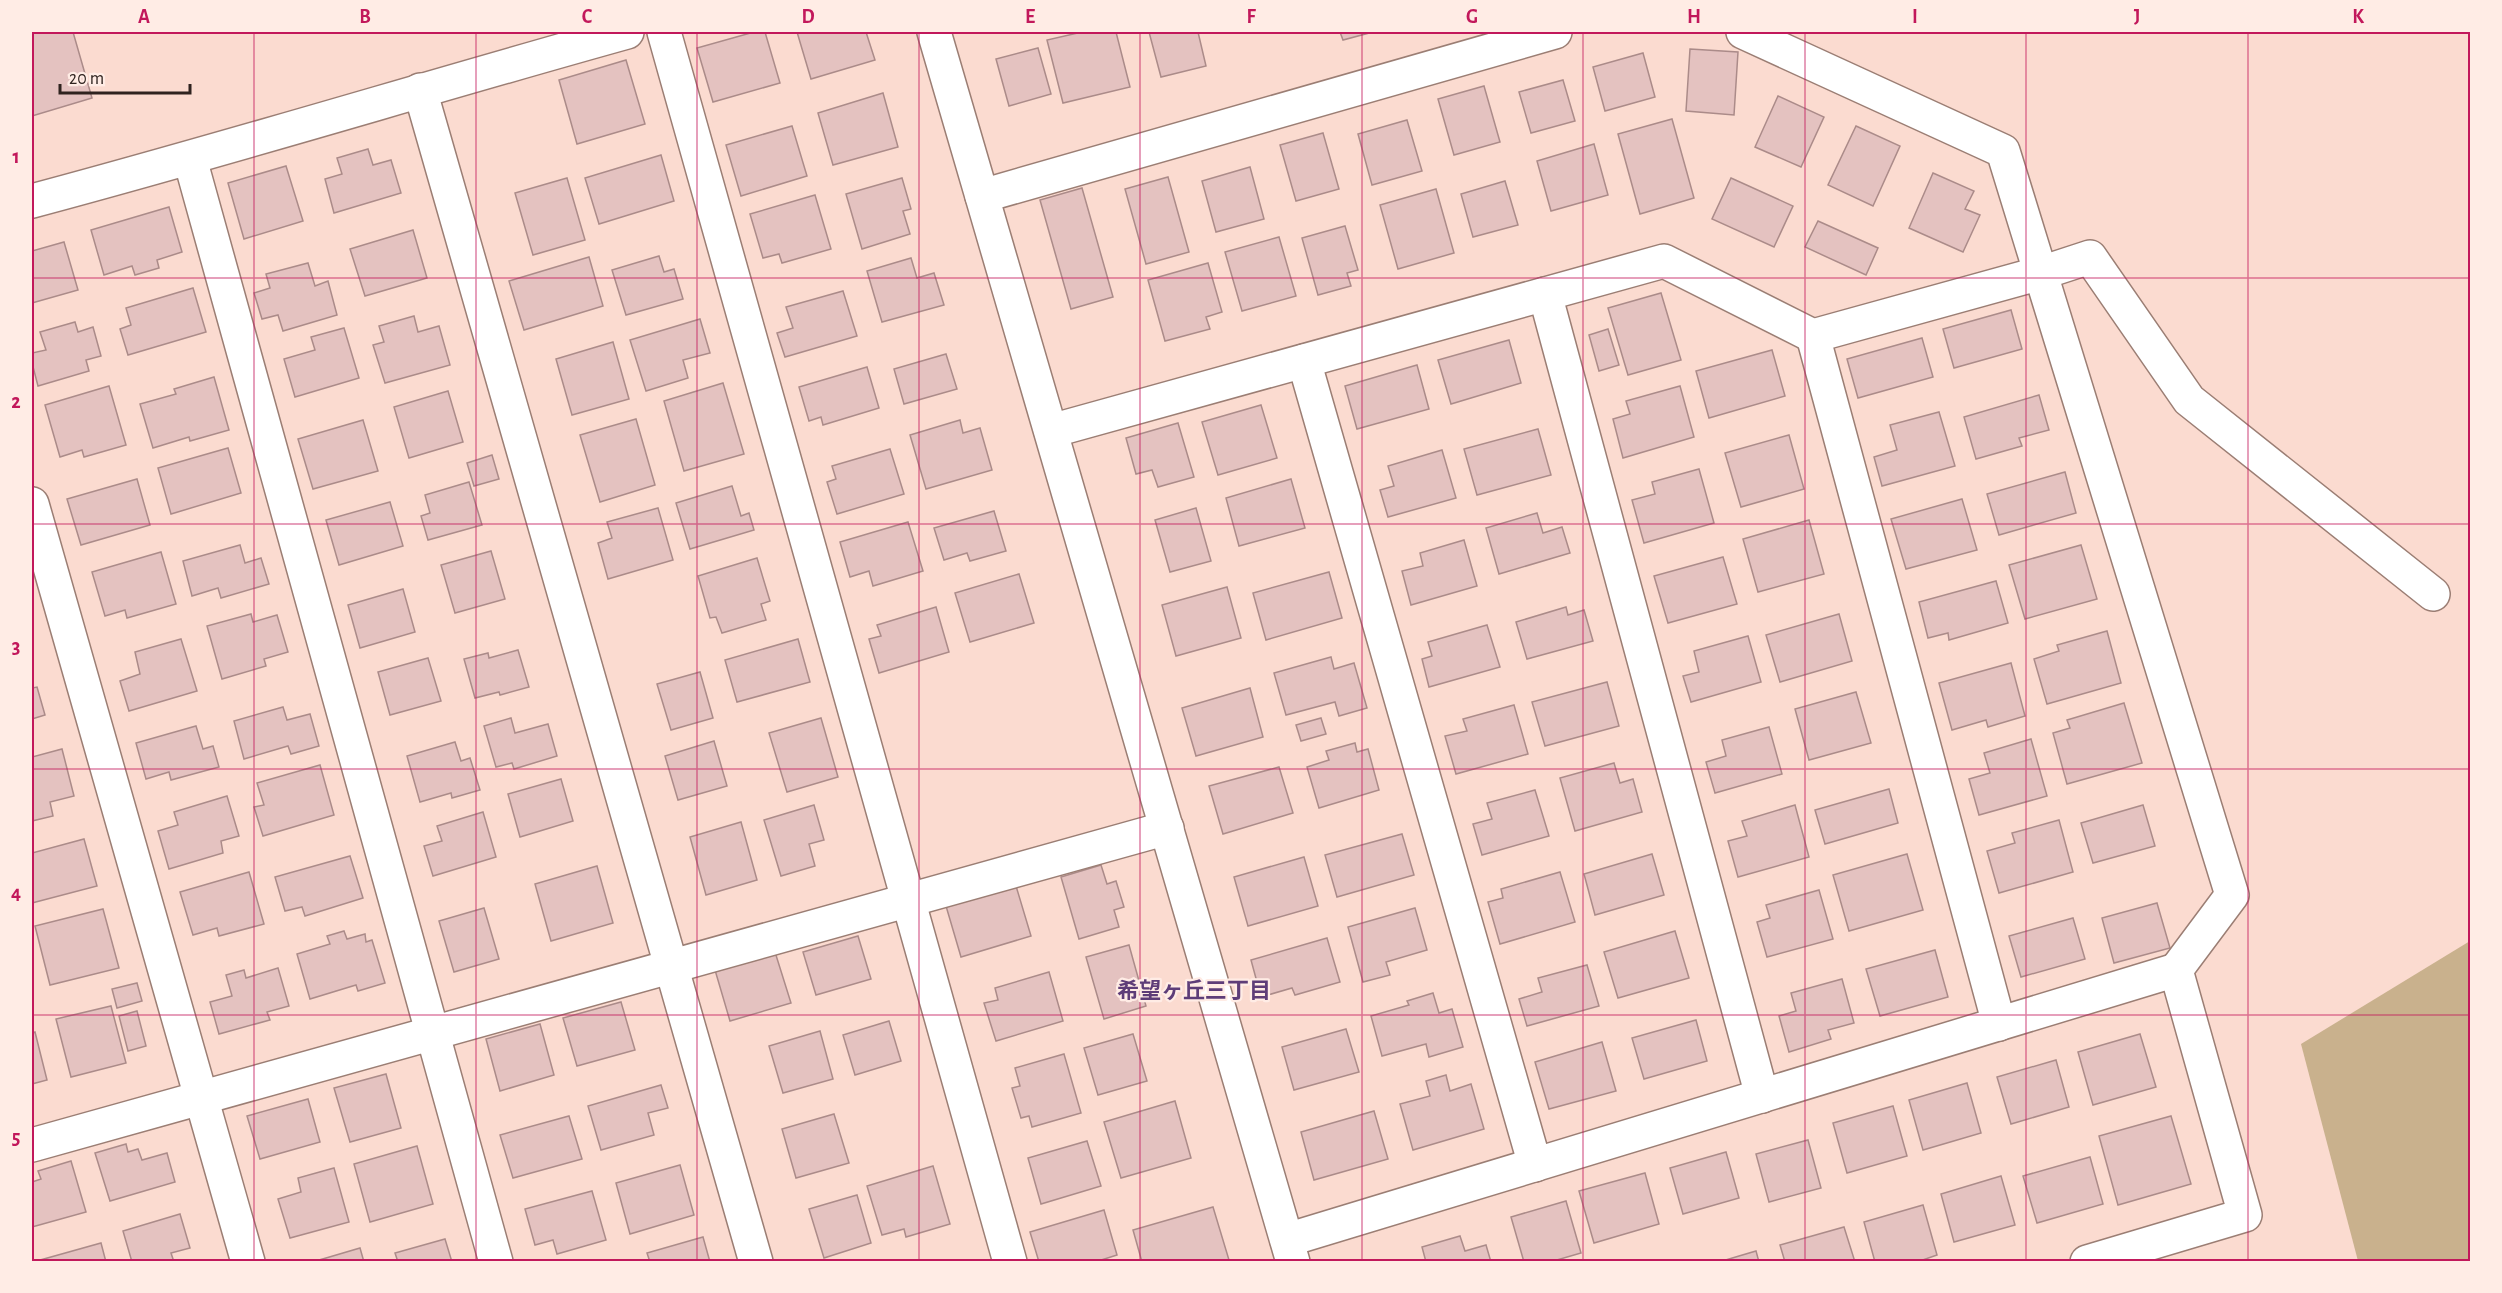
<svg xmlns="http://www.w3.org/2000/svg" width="2502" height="1293" viewBox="0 0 2502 1293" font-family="'Alegreya Sans','Noto Sans JP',sans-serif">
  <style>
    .forest { fill: #c9b18d }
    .building { fill: #e4c2c0; stroke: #ab8b89; stroke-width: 1.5 }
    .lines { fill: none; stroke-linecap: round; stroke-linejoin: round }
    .street-casing { stroke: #9b7e74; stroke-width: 36 }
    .street { stroke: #fff; stroke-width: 33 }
    .grid { fill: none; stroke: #c2185b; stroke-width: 1.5; stroke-opacity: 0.55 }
    .labels { text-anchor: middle; stroke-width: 4.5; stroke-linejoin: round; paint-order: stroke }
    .neighbourhood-label { font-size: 22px; font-weight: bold; fill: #5e3d78; stroke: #ffece5 }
    .neatline { fill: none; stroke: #c2185b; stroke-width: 2 }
    .grid-label { font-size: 20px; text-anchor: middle; font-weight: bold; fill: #c2185b }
  </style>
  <rect width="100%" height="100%" fill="#fbdbd0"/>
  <path class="forest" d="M2470 941V1261H2358L2301 1044Z"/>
  <g class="building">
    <path d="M32 32H73L92 98 32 116Z"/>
    <path d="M754 32H765L780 83 713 102 697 48Z"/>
    <path d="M797 32H866L875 60 811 79Z"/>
    <path d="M1082 32H1116L1130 87 1063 103 1047 40Z"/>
    <path d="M1149 32H1198L1206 66 1161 77Z"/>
    <path d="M1340 32H1373L1343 40Z"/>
    <path d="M1038 48 1051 94 1009 106 996 59Z"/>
    <path d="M1690 49 1738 52 1734 115 1686 111Z"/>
    <path d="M1643 53 1655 97 1605 111 1593 67Z"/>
    <path d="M626 60 645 124 577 144 559 80Z"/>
    <path d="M1563 80 1575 121 1531 133 1519 92Z"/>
    <path d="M1484 86 1500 142 1454 155 1438 99Z"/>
    <path d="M883 93 898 147 833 165 818 113Z"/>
    <path d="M1778 96 1824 117 1801 167 1755 147Z"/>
    <path d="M1672 119 1694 198 1640 214 1618 134Z"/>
    <path d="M1407 120 1422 171 1372 185 1358 134Z"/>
    <path d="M792 126 807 176 741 196 726 145Z"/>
    <path d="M1856 126 1900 146 1873 206 1828 185Z"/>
    <path d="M1323 133 1339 189 1296 201 1280 145Z"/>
    <path d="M1594 144 1608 195 1551 211 1537 161Z"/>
    <path d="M368 149 373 165 391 160 401 193 334 213 325 179 342 174 337 158Z"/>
    <path d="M661 155 674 201 599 224 585 178Z"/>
    <path d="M286 166 303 221 244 239 228 183Z"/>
    <path d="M1250 167 1264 219 1216 232 1202 181Z"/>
    <path d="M1933 173 1974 191 1965 209 1980 215 1963 252 1909 228Z"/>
    <path d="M1168 177 1189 252 1146 264 1125 189Z"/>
    <path d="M567 178 585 240 533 255 515 193Z"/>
    <path d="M902 178 911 209 903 211 910 234 862 249 846 194Z"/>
    <path d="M1731 178 1793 206 1774 247 1712 219Z"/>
    <path d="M1505 181 1518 225 1473 237 1461 194Z"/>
    <path d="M1082 188 1113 297 1071 309 1040 200Z"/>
    <path d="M1436 189 1454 253 1398 269 1380 205Z"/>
    <path d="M815 195 831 249 782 263 779 254 763 258 750 214Z"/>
    <path d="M169 207 182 252 157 260 159 268 135 275 132 266 104 275 91 230Z"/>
    <path d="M1818 221 1878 248 1866 275 1805 247Z"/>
    <path d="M1345 226 1358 270 1347 273 1351 286 1318 295 1302 238Z"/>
    <path d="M413 230 427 278 365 296 350 249Z"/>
    <path d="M1279 237 1296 296 1242 311 1225 252Z"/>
    <path d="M64 242 78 290 32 303V251Z"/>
    <path d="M659 256 664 272 674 269 683 299 626 315 612 270Z"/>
    <path d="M589 257 603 306 524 330 509 281Z"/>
    <path d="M911 258 917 278 934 273 944 305 882 322 867 271Z"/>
    <path d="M308 263 315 286 328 281 337 315 283 331 278 315 262 319 254 293 270 288 266 274Z"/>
    <path d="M1208 263 1222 312 1206 317 1210 329 1165 341 1148 280Z"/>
    <path d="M193 288 206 332 128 355 120 329 131 325 126 308Z"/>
    <path d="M843 291 857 336 785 357 777 333 793 328 786 307Z"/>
    <path d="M1661 293 1681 360 1628 375 1608 308Z"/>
    <path d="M2011 310 2022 349 1954 368 1943 329Z"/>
    <path d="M414 316 418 332 439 326 450 365 385 383 373 345 384 342 379 326Z"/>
    <path d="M700 319 710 353 683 360 688 378 646 391 630 340Z"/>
    <path d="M75 322 78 332 93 327 101 356 86 360 89 371 38 386 32 363V353L46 350 40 332Z"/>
    <path d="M344 328 359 378 295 397 284 359 315 350 311 337Z"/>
    <path d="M1608 329 1619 365 1599 371 1589 335Z"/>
    <path d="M1922 338 1933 377 1858 398 1847 359Z"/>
    <path d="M1509 340 1521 383 1451 404 1438 360Z"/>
    <path d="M613 342 629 399 572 415 556 359Z"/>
    <path d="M1772 350 1785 396 1709 418 1696 371Z"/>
    <path d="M946 354 957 389 904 404 894 369Z"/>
    <path d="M1417 365 1429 409 1357 429 1345 386Z"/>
    <path d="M867 367 879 408 823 425 821 417 809 421 799 387Z"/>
    <path d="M214 377 229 430 190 441 189 437 153 448 140 404 176 394 174 389Z"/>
    <path d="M723 383 744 454 684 471 664 401Z"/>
    <path d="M109 386 126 445 84 457 82 450 60 457 45 405Z"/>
    <path d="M1680 386 1694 437 1623 458 1613 419 1630 414 1626 401Z"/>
    <path d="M448 391 463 442 409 458 394 407Z"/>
    <path d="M2039 395 2049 430 2019 438 2022 446 1976 459 1964 417Z"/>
    <path d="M1261 405 1277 458 1218 475 1202 422Z"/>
    <path d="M1939 412 1955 466 1882 486 1874 457 1897 450 1890 425Z"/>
    <path d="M636 419 655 485 600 502 580 435Z"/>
    <path d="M363 420 378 471 313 489 298 439Z"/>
    <path d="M960 420 963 433 980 428 992 470 926 489 910 435Z"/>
    <path d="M1178 423 1194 477 1158 487 1152 470 1136 474 1126 438Z"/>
    <path d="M1538 429 1551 475 1477 495 1464 449Z"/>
    <path d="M1789 435 1804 489 1741 507 1725 453Z"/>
    <path d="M228 448 241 493 171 514 158 468Z"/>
    <path d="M890 449 904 494 837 514 827 482 836 479 832 466Z"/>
    <path d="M1442 450 1456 498 1388 517 1380 490 1394 486 1388 466Z"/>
    <path d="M492 455 499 479 474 486 467 463Z"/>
    <path d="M1699 469 1714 523 1644 543 1632 500 1655 494 1652 482Z"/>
    <path d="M2065 472 2076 513 1999 535 1987 494Z"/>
    <path d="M137 479 150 525 81 545 67 499Z"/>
    <path d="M1291 479 1305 528 1239 546 1226 498Z"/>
    <path d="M469 482 482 525 428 540 421 516 430 513 425 495Z"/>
    <path d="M732 486 741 516 749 513 754 530 690 549 676 503Z"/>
    <path d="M1962 499 1977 550 1906 569 1891 519Z"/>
    <path d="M390 502 403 546 339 565 326 520Z"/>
    <path d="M658 508 673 560 608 579 598 543 612 538 607 522Z"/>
    <path d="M1196 508 1211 561 1170 572 1155 520Z"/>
    <path d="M994 511 1006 551 970 561 967 553 944 560 934 528Z"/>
    <path d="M1537 513 1543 533 1562 527 1570 553 1499 574 1486 528Z"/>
    <path d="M1809 520 1824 574 1758 592 1743 539Z"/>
    <path d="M908 522 923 571 873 586 869 571 850 577 840 542Z"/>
    <path d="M1464 540 1477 586 1411 605 1402 571 1423 566 1420 553Z"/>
    <path d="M240 545 245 563 261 558 269 584 221 598 218 588 192 596 183 561Z"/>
    <path d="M2081 545 2097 599 2025 619 2009 565Z"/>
    <path d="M491 551 505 599 455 613 441 565Z"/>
    <path d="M161 552 176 604 127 618 125 610 105 616 92 572Z"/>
    <path d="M1723 557 1737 604 1668 623 1654 576Z"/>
    <path d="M757 558 770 601 761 604 766 620 722 633 716 617 710 618 698 576Z"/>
    <path d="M1329 572 1342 618 1266 640 1253 593Z"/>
    <path d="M1019 574 1034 623 970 642 955 593Z"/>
    <path d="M1996 581 2008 623 1949 640 1948 633 1928 638 1919 602Z"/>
    <path d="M1227 587 1241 638 1176 656 1162 605Z"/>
    <path d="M403 589 415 632 360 648 348 605Z"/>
    <path d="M936 607 949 652 879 673 869 639 881 636 877 625Z"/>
    <path d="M1566 607 1568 615 1584 610 1593 641 1527 659 1516 622Z"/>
    <path d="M251 614 253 622 277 615 288 652 264 659 266 666 222 679 207 626Z"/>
    <path d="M1839 614 1852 661 1780 682 1766 635Z"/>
    <path d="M1487 625 1500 667 1429 687 1422 659 1432 656 1428 642Z"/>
    <path d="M2107 631 2121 683 2047 704 2034 659 2059 651 2057 645Z"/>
    <path d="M1748 636 1761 682 1691 702 1683 676 1699 672 1694 651Z"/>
    <path d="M181 639 197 691 129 711 120 681 140 674 135 652Z"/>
    <path d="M798 639 810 682 737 702 725 660Z"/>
    <path d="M518 650 529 687 500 695 499 692 475 698 464 659 488 653 489 658Z"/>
    <path d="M1331 657 1334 669 1354 663 1367 708 1339 716 1335 702 1286 715 1274 673Z"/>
    <path d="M428 658 441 701 390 715 378 672Z"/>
    <path d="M2011 663 2025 716 1988 727 1986 720 1952 730 1939 683Z"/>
    <path d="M700 672 713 718 671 730 657 684Z"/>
    <path d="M1607 682 1619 726 1545 746 1532 702Z"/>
    <path d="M37 687 45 715 32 719V688Z"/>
    <path d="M1250 688 1263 737 1196 756 1182 708Z"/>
    <path d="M1856 692 1871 743 1809 760 1795 709Z"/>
    <path d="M2124 703 2142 763 2067 784 2053 733 2070 728 2067 720Z"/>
    <path d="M1514 705 1528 754 1456 774 1445 736 1467 731 1463 719Z"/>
    <path d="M283 707 287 720 310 714 319 746 291 754 288 746 244 759 234 721Z"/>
    <path d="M511 718 515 733 548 724 557 756 514 769 512 763 496 767 484 726Z"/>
    <path d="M821 718 838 777 787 792 769 733Z"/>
    <path d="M1321 718 1326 734 1301 741 1296 725Z"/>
    <path d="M196 726 203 749 213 746 219 767 171 780 169 772 146 779 136 743Z"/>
    <path d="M1769 727 1782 774 1715 793 1706 762 1726 756 1722 740Z"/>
    <path d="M2031 739 2047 796 1979 815 1969 779 1990 773 1984 753Z"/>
    <path d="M714 741 727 786 678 800 665 756Z"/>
    <path d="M455 742 461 761 470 758 480 790 452 798 451 793 420 802 407 756Z"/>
    <path d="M1355 743 1357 752 1368 749 1379 790 1319 808 1307 767 1329 760 1326 751Z"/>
    <path d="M62 749 74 796 50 802 53 816 32 821V757Z"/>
    <path d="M1614 763 1620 783 1633 779 1642 812 1575 831 1560 778Z"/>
    <path d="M320 765 334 815 263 836 254 807 264 805 257 783Z"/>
    <path d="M1279 767 1293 813 1223 834 1209 786Z"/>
    <path d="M561 779 573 821 520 837 508 794Z"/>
    <path d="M1889 789 1898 823 1825 844 1815 810Z"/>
    <path d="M1535 790 1549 836 1482 855 1473 824 1492 819 1487 803Z"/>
    <path d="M227 796 239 836 221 841 223 853 169 869 158 831 178 825 174 812Z"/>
    <path d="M814 805 824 840 809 844 815 866 781 876 764 820Z"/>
    <path d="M1795 805 1809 857 1738 877 1728 841 1747 836 1742 821Z"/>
    <path d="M2143 805 2155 846 2093 863 2081 823Z"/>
    <path d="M483 812 496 857 433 876 424 846 442 841 437 826Z"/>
    <path d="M2059 820 2073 872 1999 893 1987 851 2015 843 2012 833Z"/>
    <path d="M741 822 757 880 706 895 690 837Z"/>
    <path d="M1402 834 1414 875 1337 897 1325 855Z"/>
    <path d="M84 839 97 886 32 903V853Z"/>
    <path d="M1652 854 1664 895 1595 915 1584 874Z"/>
    <path d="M1907 854 1923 910 1849 931 1833 875Z"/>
    <path d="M350 856 363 898 305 916 302 907 285 911 275 877Z"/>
    <path d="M1304 857 1318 906 1248 926 1234 877Z"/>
    <path d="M1101 865 1107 884 1116 881 1124 907 1114 910 1119 927 1079 939 1061 877Z"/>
    <path d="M597 866 613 923 551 941 535 884Z"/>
    <path d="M249 872 264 924 219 936 217 928 193 935 180 892Z"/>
    <path d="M1560 872 1575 922 1500 944 1488 902 1503 898 1501 889Z"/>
    <path d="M1016 886 1031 936 961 957 946 906Z"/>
    <path d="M1819 890 1833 939 1767 957 1757 922 1770 918 1766 905Z"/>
    <path d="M2157 903 2170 948 2114 963 2102 918Z"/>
    <path d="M484 908 499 959 454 972 439 921Z"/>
    <path d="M1415 908 1427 950 1386 962 1390 975 1363 982 1348 927Z"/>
    <path d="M103 909 119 968 50 985 35 926Z"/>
    <path d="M2073 918 2085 959 2021 977 2009 936Z"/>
    <path d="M344 931 347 939 365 934 366 942 372 940 385 983 358 991 356 985 310 999 297 954 330 944 327 936Z"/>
    <path d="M1675 931 1689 978 1618 998 1604 952Z"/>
    <path d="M858 936 871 979 816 995 803 952Z"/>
    <path d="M1327 938 1340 982 1295 995 1292 988 1261 997 1251 960Z"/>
    <path d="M1129 945 1146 1006 1104 1019 1086 957Z"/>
    <path d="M1935 950 1948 997 1880 1016 1866 969Z"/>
    <path d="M775 952 791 1003 730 1021 715 970Z"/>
    <path d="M1587 965 1599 1006 1527 1026 1519 999 1542 992 1538 978Z"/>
    <path d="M278 968 289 1006 267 1012 270 1020 219 1034 210 1002 232 996 226 975 244 970 246 978Z"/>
    <path d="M1049 972 1063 1021 996 1041 984 1003 998 1000 995 988Z"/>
    <path d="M1842 979 1854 1023 1828 1030 1831 1039 1789 1052 1779 1016 1796 1011 1791 993Z"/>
    <path d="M137 983 142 1001 117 1008 112 989Z"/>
    <path d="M1433 993 1439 1013 1452 1009 1463 1047 1429 1057 1426 1044 1382 1056 1371 1016 1409 1005 1407 1001Z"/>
    <path d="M621 1002 635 1050 577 1066 563 1018Z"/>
    <path d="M111 1006 126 1063 71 1077 56 1019Z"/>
    <path d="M137 1011 146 1046 128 1051 119 1016Z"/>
    <path d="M1696 1020 1707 1061 1644 1079 1632 1038Z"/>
    <path d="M889 1021 901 1061 855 1075 843 1035Z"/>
    <path d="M540 1024 554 1075 500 1091 486 1039Z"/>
    <path d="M1346 1029 1359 1072 1294 1090 1282 1047Z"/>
    <path d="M820 1031 833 1079 783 1093 769 1046Z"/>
    <path d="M35 1032 47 1080 32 1084V1033Z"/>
    <path d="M1133 1034 1147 1081 1098 1095 1084 1048Z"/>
    <path d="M2140 1034 2156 1087 2093 1105 2078 1052Z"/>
    <path d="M1602 1042 1616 1091 1549 1109 1535 1062Z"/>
    <path d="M1064 1054 1081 1113 1032 1127 1029 1116 1021 1118 1012 1088 1020 1086 1015 1068Z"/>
    <path d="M2056 1060 2069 1107 2011 1124 1997 1077Z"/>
    <path d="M386 1074 401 1128 350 1142 334 1088Z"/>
    <path d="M1446 1075 1450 1091 1471 1084 1484 1129 1413 1150 1400 1104 1430 1096 1426 1081Z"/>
    <path d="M1967 1083 1981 1133 1923 1150 1909 1100Z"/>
    <path d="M661 1085 668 1108 648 1113 654 1135 601 1150 588 1106Z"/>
    <path d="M308 1099 320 1142 260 1159 247 1116Z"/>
    <path d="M1175 1101 1191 1158 1121 1178 1104 1122Z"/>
    <path d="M1893 1106 1907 1156 1847 1173 1833 1123Z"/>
    <path d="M1374 1111 1388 1159 1314 1180 1301 1132Z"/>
    <path d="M834 1114 849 1163 796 1178 782 1129Z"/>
    <path d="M569 1116 582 1159 513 1178 500 1135Z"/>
    <path d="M2171 1116 2191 1184 2118 1205 2099 1136Z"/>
    <path d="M1808 1140 1821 1188 1769 1202 1756 1154Z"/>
    <path d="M1087 1141 1101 1186 1041 1204 1028 1158Z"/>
    <path d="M126 1144 128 1152 138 1149 142 1160 167 1153 175 1182 110 1201 95 1153Z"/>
    <path d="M417 1146 433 1204 370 1222 354 1164Z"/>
    <path d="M1726 1152 1739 1198 1683 1214 1670 1168Z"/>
    <path d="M2090 1157 2103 1204 2037 1223 2023 1176Z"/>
    <path d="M71 1161 86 1212 32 1227V1182L41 1179 38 1171Z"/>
    <path d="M680 1165 694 1215 630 1234 616 1183Z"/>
    <path d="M933 1166 950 1224 906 1237 904 1229 882 1235 867 1186Z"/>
    <path d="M334 1168 349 1222 290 1238 278 1199 301 1192 298 1178Z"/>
    <path d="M1645 1173 1659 1224 1594 1243 1579 1191Z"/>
    <path d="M2001 1176 2015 1225 1954 1242 1941 1194Z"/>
    <path d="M592 1191 606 1240 557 1254 553 1240 535 1245 525 1209Z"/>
    <path d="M857 1195 871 1243 824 1258 809 1209Z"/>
    <path d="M1566 1201 1581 1253 1550 1262H1524L1511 1217Z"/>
    <path d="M1923 1205 1937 1255 1917 1262H1875L1864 1222Z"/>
    <path d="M1213 1207 1229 1260 1142 1262 1133 1230Z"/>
    <path d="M1104 1210 1117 1255 1095 1262H1039L1030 1232Z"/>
    <path d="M180 1214 190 1248 171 1253 174 1262H132L123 1231Z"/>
    <path d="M1844 1227 1855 1262H1785L1780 1245Z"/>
    <path d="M1460 1236 1465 1251 1486 1245 1491 1262H1426L1422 1247Z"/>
    <path d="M703 1237 710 1262H650L647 1253Z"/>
    <path d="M445 1239 452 1262H398L395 1253Z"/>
    <path d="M101 1243 106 1262H33Z"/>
    <path d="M360 1248 364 1262H312L326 1258Z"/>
    <path d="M1756 1251 1759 1262H1719L1739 1256Z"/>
  </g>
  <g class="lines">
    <defs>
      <g id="street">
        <path d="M664 32 1010 1262"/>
        <path d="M934 32 1293 1262"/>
        <path d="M1743 32 2003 151 2232 895 2176 970 2245 1215 2087 1262"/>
        <path d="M420 90 756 1262"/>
        <path d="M190 159 496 1262"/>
        <path d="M982 196 1555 32"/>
        <path d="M32 201C231 148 429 87 627 32"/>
        <path d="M1545 294 1762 1096"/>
        <path d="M1813 336 1999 1024"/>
        <path d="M1304 361 1535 1165"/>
        <path d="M1051 431 1664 261 1813 336 2041 273 2090 257 2189 400 2433 594"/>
        <path d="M32 504 248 1262"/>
        <path d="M32 1145 1167 828"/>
        <path d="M1287 1240 2176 970"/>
      </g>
    </defs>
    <use href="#street" class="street-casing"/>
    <use href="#street" class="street"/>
  </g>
  <path class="grid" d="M254 32V1262M476 32V1262M697 32V1262M919 32V1262M1140 32V1262M1362 32V1262M1583 32V1262M1805 32V1262M2026 32V1262M2248 32V1262M32 278H2470M32 524H2470M32 769H2470M32 1015H2470"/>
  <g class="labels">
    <g class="neighbourhood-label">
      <text x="1194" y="998">希望ヶ丘三丁目</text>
    </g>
  </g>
  <rect width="2502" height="1293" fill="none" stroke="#ffece5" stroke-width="66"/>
  <path d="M60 84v9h130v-9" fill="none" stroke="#2f231f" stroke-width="3"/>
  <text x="69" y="84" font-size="18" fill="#2f231f" stroke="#ffece5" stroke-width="4.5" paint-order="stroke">20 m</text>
  <rect x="33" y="33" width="2436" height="1227" class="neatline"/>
  <g class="grid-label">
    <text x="144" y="23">A</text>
    <text x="365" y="23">B</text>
    <text x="587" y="23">C</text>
    <text x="808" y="23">D</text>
    <text x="1030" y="23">E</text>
    <text x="1251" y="23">F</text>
    <text x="1472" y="23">G</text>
    <text x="1694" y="23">H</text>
    <text x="1915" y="23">I</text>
    <text x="2137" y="23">J</text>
    <text x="2358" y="23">K</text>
    <text x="16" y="163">1</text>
    <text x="16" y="408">2</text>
    <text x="16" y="653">3</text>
    <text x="16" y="899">4</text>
    <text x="16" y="1144">5</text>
  </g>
</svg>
